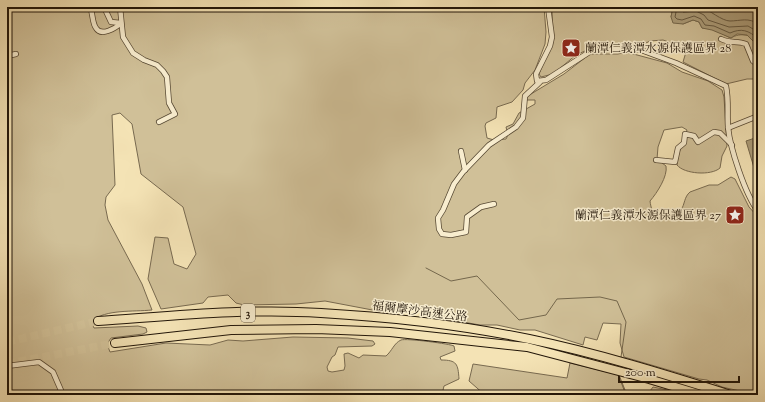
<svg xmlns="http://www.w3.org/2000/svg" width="765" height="402" viewBox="0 0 765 402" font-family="'Sorts Mill Goudy','Noto Serif TC',serif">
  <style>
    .green { fill: #d0c098; stroke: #786a50 }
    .water { fill: #ac9d7a; stroke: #74674c }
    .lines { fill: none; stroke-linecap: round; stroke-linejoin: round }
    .shore { stroke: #665941; stroke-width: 1 }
    .stream { stroke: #74674c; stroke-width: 1 }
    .highway-tunnel { stroke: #d4c49b; stroke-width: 8; stroke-dasharray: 8 4; stroke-linecap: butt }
    .street-casing { stroke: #564833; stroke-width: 6 }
    .highway-casing { stroke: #211508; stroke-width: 10 }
    .street { stroke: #f8edcf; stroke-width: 4.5 }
    .highway { stroke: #f4e3b5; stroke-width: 8 }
    .labels { text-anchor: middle; stroke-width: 3; stroke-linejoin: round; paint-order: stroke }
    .shield { fill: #f8edcf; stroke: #625644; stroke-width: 1 }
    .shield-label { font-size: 11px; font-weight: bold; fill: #211508 }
    .poi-label { font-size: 12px; fill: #211508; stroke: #f8edcf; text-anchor: start }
    .street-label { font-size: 12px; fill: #211508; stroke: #f8edcf }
  </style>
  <rect width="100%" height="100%" fill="#f4e3b5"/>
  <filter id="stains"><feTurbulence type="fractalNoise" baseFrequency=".005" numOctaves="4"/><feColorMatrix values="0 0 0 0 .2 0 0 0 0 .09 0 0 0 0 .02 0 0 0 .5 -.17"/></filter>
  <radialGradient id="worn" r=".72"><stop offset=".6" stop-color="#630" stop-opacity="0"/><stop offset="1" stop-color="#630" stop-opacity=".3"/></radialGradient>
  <g class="green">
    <path d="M7 7H544L546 32 545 44 535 70 525 83 523 90 512 102 497 107 496 118 486 123 485 126 487 138 494 140 506 139 508 135 506 127 513 124 519 113 535 104V100H524L526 97 564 74 590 54H618L626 52 667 63 682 72 708 81 722 90 724 97 727 146 722 156 720 168C711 176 684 174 677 165 678 152 683 142 687 130L682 127 664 130 658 147 657 159 666 166C668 176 657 193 650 201 651 208 652 213 659 218 665 216 677 216 681 210 685 204 684 197 690 192L709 185H718L731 177 735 179 749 207 758 217V395L722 387 707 380 699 379 624 357 620 343 621 324 603 323 597 340 585 337 583 345 535 330H520L497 325H480L423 315 420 307 395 309 383 312 325 301 296 304 244 305 236 303 228 295 208 297 203 303 161 309 148 279 155 237 168 238 174 264 187 269 196 254 183 207 141 174 132 124 120 113 112 115 115 185 106 197 105 205 108 220 142 284 152 310C132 312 107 309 91 321L94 328 138 326 146 328 147 332 143 334 111 338 107 344 110 352 166 343 210 345 228 340 243 341 293 337 348 338 373 341 375 344 372 346 338 347 335 355 332 357 327 367 328 371 332 372 344 370 345 366 344 354 348 353 359 358 363 355 386 356C392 351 394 343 401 340 406 338 451 344 454 346L455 351 440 357 441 360C457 360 458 364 459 379L444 386 443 390 451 395H7Z"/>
    <path d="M552 7H673L671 17 683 24 693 20 699 22 702 28 712 29 731 38C740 32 756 34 758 47 759 58 758 69 758 79H747L726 84 683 62 686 52 683 42 674 44 663 40 650 41 642 45 627 44 596 46 576 55 553 74 541 77 539 74C550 48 553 35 552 7Z"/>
    <path d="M570 363 619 375 627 395H485L469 381 473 364 567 378Z"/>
    <path d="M653 387 682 393 685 395H652L650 391Z"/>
  </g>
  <g class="water">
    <path d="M673 7H758V46L747 35 737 34 731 38 712 30 702 28 699 22 693 20 683 24 673 23 671 17Z"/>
    <path d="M758 137V181L746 141Z"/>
  </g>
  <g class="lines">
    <g class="shore">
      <path d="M677 7 675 17 677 19 682 20 694 16 701 19 705 25 714 26 730 33C741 28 749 30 758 39"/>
      <path d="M682 7 683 12 696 11 704 15 708 20 729 27 748 26 758 32"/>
      <path d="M702 7C709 10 722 21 730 21 740 21 749 17 758 24"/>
    </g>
    <g class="stream">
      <path d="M426 268 451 281 477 276 519 320 546 315 557 299 600 297 617 301 626 322 621 357"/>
      <path d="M618 374 626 395"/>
    </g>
    <g class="highway-tunnel">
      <path d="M7 342 98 321"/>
      <path d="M7 364 115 343"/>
    </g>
    <defs>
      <g id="street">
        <path d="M90 7C93 13 92 23 96 28 101 37 116 28 121 23"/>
        <path d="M104 7 111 22 121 23"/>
        <path d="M120 7 123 37 133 53 144 60 157 65 163 71 167 77 169 103 175 114 159 122"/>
        <path d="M548 7 552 37 550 46 536 74 537 81 546 80 591 51 610 49 641 50 676 63 726 86C729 100 727 113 728 127 730 148 745 194 758 211"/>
        <path d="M721 39C730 44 737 40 746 44L753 61 758 65"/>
        <path d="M7 56 16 54"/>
        <path d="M728 128 758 116"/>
        <path d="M461 151 465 170"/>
        <path d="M656 160 675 162 678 148 684 143 685 134 694 136 698 142 714 132 720 133 732 145"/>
        <path d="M494 204 481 207 467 217 466 232 451 235 442 234 439 229 438 218 443 210 454 184 463 172 489 145 516 127 523 118 525 96 540 82"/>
        <path d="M7 366 39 362 53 372 63 395"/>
      </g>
      <g id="highway">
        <path d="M98 321C172 316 247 308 321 313 390 317 461 325 529 339 597 353 664 374 731 395"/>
        <path d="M115 343 231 330 316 329 390 332 527 347 649 379 702 395"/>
      </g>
    </defs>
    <use href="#street" class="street-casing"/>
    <use href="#highway" class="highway-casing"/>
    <use href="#street" class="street"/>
    <use href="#highway" class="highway"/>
  </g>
  <defs>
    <symbol id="sight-square" viewBox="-11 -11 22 22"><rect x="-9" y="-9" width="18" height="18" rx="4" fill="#8f2418" stroke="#f8edcf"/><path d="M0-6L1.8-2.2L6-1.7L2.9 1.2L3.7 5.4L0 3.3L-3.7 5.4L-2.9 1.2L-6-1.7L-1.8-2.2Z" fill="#fff"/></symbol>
  </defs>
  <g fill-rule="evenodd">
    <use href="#sight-square" x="560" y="37" width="22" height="22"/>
    <use href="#sight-square" x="724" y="204" width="22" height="22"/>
  </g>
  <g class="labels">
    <rect class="shield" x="241" y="304" width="14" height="18" rx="3"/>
    <g class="shield-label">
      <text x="248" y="317">3</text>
    </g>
    <g class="poi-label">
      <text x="585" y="52">蘭潭仁義潭水源保護區界 28</text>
      <text x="721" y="219" text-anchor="end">蘭潭仁義潭水源保護區界 27</text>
    </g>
    <g class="street-label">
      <text transform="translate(420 311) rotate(7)" y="4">福爾摩沙高速公路</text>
    </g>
  </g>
  <rect width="765" height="402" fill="none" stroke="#f4e3b5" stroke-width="24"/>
  <rect x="8" y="8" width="749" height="386" fill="none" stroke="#211508" stroke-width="2"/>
  <rect x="12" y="12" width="741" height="378" fill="none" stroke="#211508"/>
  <path d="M619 376v6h120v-6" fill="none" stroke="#211508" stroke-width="2"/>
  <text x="625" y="376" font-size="12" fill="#211508" stroke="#f8edcf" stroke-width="3" paint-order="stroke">200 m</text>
  <rect width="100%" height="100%" filter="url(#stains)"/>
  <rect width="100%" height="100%" fill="url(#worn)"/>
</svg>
